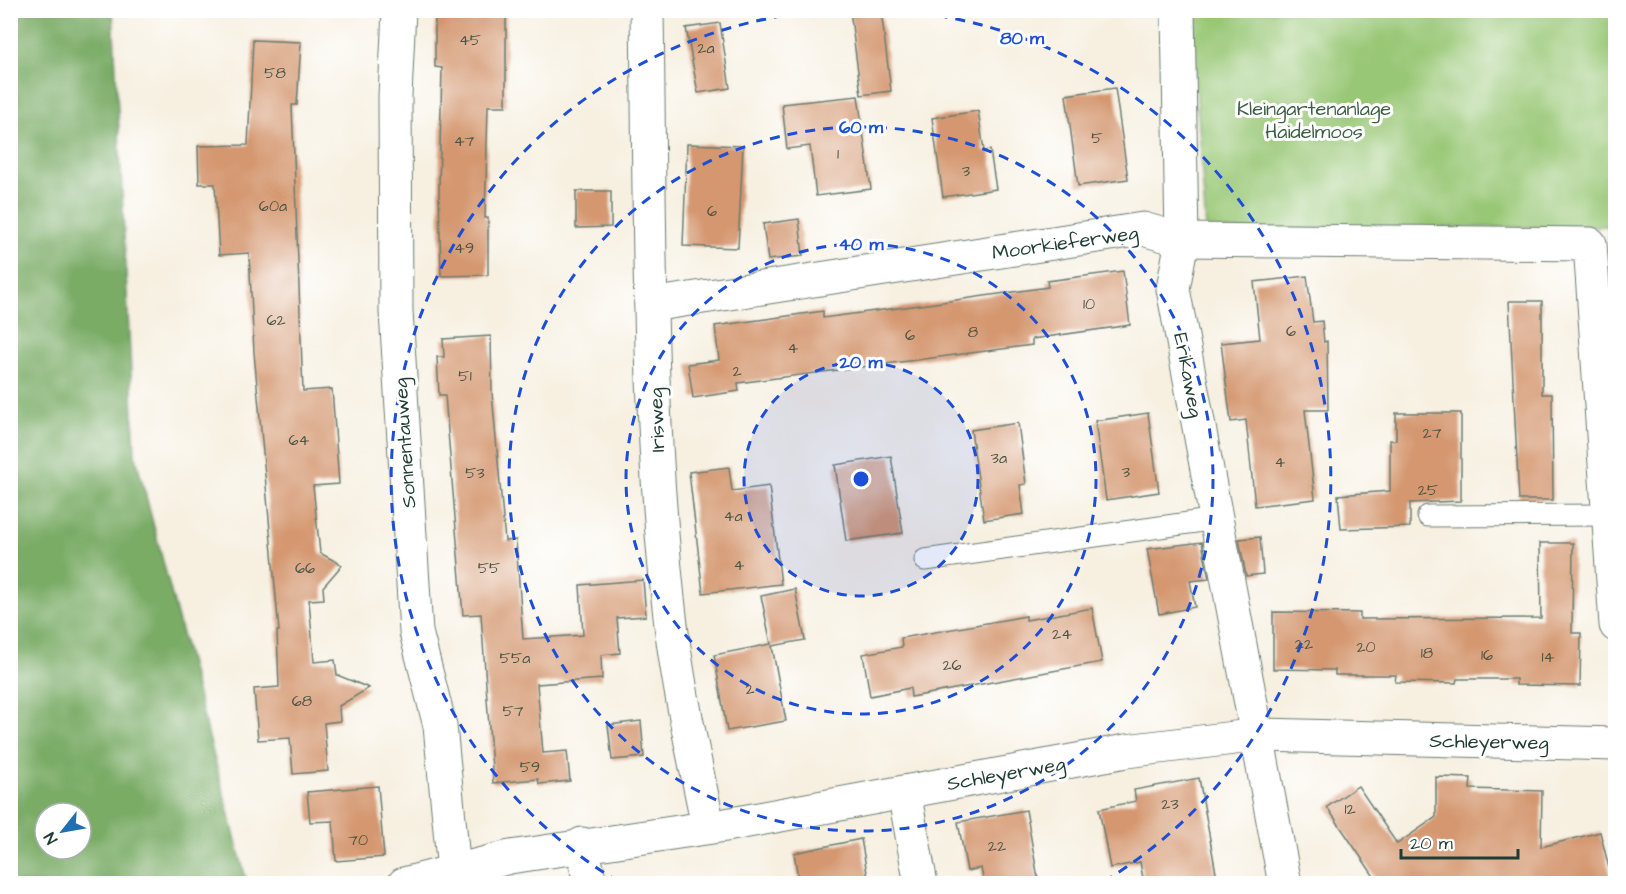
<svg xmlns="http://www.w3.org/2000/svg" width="1626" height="894" viewBox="0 0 1626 894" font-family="'Architects Daughter',sans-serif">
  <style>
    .green { fill: #98c775; stroke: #5c8254; stroke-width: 1.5 }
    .forest { fill: #7aac66; stroke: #4c744d; stroke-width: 1.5; fill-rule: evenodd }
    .building { fill: #d4976f }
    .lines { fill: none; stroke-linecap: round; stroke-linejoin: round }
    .lane-casing { stroke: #6b7c71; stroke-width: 23 }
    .street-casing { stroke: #6b7c71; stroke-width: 35 }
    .lane { stroke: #fff; stroke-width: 21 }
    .street { stroke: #fff; stroke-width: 33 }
    .ring { fill: none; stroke: #1d4ed8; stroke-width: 3; stroke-dasharray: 10 8 }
    .labels { text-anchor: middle; stroke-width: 6; stroke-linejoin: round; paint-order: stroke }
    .number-label { font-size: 16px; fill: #4c5443 }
    .park-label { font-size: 20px; fill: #3d6044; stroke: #fff }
    .street-label { font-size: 20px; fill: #1f3d34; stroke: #fff }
    .centre { fill: #1d4ed8; stroke: #fff; stroke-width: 3 }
    .ring-label { font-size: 18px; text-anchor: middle; font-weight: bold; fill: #1d4ed8; stroke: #fff; stroke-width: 6; stroke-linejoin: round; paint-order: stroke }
  </style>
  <rect width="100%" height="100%" fill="#fff"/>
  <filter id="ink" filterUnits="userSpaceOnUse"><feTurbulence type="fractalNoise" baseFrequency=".0167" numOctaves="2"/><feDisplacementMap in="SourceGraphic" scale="12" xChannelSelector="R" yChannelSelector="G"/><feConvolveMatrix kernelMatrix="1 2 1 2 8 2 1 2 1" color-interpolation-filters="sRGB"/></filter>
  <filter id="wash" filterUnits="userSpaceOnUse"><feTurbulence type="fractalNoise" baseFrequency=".008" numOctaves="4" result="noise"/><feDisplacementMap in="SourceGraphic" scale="24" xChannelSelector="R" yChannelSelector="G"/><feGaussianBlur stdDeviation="1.35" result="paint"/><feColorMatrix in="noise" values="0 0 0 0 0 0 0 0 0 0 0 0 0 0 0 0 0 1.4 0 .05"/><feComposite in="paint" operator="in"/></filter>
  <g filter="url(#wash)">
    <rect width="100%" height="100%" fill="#f7f0e1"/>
    <path class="green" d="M1191 11H1615V355L1608 226 1206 230Z"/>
    <path class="forest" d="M10 11H113L135 454 247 883H11ZM45 813H81V849H45Z"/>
    <g id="blocks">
      <g class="building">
        <path d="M435 10H506V106H488L485 218H488V275L441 276 439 188 442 68 435 67Z"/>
        <path d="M850 10H881L891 91 861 95Z"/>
        <path d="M720 23 730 88 698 93 686 28Z"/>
        <path d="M253 40 301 42 297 105H292L303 391 332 389 339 484 313 486 320 553 342 565 323 587 324 599 309 600 314 662 335 660 337 675 369 688 339 706 340 721 324 723 328 771 293 774 290 738 258 740 254 689 279 687 277 631H279L254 352 249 253 219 255 215 184H199L198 146 248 145Z"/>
        <path d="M1115 88 1128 179 1078 186 1066 95Z"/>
        <path d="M858 96 871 189 816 196 810 146 787 149 782 104Z"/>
        <path d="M978 111 984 151 990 150 996 189 943 197 932 118Z"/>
        <path d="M687 144 743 146 738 248 683 246Z"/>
        <path d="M576 191H611V227L576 228Z"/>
        <path d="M799 219 803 256 768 260 763 224Z"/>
        <path d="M1123 271 1130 325 1032 339V345L738 383 739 391 693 398 688 364 719 360 715 326 809 313 823 311V318L935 303 1048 287 1047 281Z"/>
        <path d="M1307 276 1313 322 1322 321 1324 342 1327 341 1328 410H1305L1315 499 1255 506 1246 420 1231 422 1221 343 1260 339 1254 282Z"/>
        <path d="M1509 301H1542V394H1552L1553 500H1519Z"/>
        <path d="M491 336 492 393 505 541 516 540 523 639 583 635 580 585 643 580 646 616 617 618 620 653 601 655 602 679 537 684 543 753 567 751 570 781 539 784 538 779 493 783 481 614 463 615 445 395H439L437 357H444L443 339Z"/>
        <path d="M1148 413 1159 492 1106 500 1095 421Z"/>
        <path d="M1396 413H1461V501L1410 503V527L1341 529 1338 495 1390 491V440H1396Z"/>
        <path d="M1018 423 1026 484 1020 485 1024 514 984 520 971 430Z"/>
        <path d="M891 456 903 533 846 541 835 465Z"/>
        <path d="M729 467 732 491 769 486 781 584 703 593 689 472Z"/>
        <path d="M1260 537 1263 574 1246 576 1239 539Z"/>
        <path d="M1202 542 1209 579 1190 581 1195 607 1159 614 1147 549Z"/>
        <path d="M1540 543H1573L1572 633H1581L1580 686 1516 685V679H1457L1456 683 1395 682 1396 675H1335V670L1273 669V612L1360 613V619L1541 618Z"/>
        <path d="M795 589 805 640 772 646 786 721 727 731 714 655 771 644 761 596Z"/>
        <path d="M1092 608 1102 662 911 697 910 688 870 696 863 654 902 647 901 638 1026 616V620Z"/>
        <path d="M641 721 644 757 612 760 608 725Z"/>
        <path d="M1436 777 1471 778 1470 789 1542 791 1541 847 1600 832 1613 884H1379L1327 807 1358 786 1397 844 1436 817Z"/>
        <path d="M1199 778 1218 884H1144L1140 862 1110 868 1099 809 1136 801 1134 790Z"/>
        <path d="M378 786 384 857 336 861 333 821 310 822 307 792Z"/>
        <path d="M1026 810 1039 884H984L981 868 967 871 958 822Z"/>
        <path d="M861 839 869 884H799L794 853Z"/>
      </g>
    </g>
  </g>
  <g filter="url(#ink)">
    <use href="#blocks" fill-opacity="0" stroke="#6b7c71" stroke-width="1.5"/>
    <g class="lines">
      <defs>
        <g id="lane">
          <path d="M1428 516 1610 515"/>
          <path d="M925 560 1217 519"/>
        </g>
        <g id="street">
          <path d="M399 10 395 96 396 312 416 632 440 726 454 871"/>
          <path d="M647 10C650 215 647 422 671 625 679 692 695 760 708 826"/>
          <path d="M1178 10 1182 240 1173 289 1285 884"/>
          <path d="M651 305 1143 229 1182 240 1590 244 1616 625"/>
          <path d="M904 792 921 884"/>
          <path d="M582 844 590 884"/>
          <path d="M404 884 510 857 726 825 1126 751 1259 735 1616 744"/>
        </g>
      </defs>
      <use href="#lane" class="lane-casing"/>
      <use href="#street" class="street-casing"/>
      <use href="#lane" class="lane"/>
      <use href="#street" class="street"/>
    </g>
  </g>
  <circle cx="861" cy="479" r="117" fill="#1d4ed8" fill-opacity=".12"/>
  <g class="ring">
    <circle cx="861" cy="479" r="117"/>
    <circle cx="861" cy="479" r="235"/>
    <circle cx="861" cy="479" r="352"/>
    <path d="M619 882A470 470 0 0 1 820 11M902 11A470 470 0 0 1 1103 882"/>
  </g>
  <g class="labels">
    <g class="number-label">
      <text x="470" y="45">45</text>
      <text x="706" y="53">2a</text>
      <text x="275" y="78">58</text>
      <text x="1097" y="143">5</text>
      <text x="464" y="146">47</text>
      <text x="838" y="159">1</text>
      <text x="966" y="176">3</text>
      <text x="273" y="211">60a</text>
      <text x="712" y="216">6</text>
      <text x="464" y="253">49</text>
      <text x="1089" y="309">10</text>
      <text x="276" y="325">62</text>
      <text x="1291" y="336">6</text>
      <text x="973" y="337">8</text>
      <text x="910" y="340">6</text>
      <text x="793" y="353">4</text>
      <text x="737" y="376">2</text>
      <text x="465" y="381">51</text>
      <text x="1432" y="438">27</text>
      <text x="299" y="445">64</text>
      <text x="999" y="463">3a</text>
      <text x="1280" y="467">4</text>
      <text x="1126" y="477">3</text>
      <text x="475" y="478">53</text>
      <text x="1428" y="495">25</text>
      <text x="733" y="521">4a</text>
      <text x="739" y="570">4</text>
      <text x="305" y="573">66</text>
      <text x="489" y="573">55</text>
      <text x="1062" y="639">24</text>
      <text x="1304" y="649">22</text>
      <text x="1366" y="652">20</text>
      <text x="1427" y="658">18</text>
      <text x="1487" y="660">16</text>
      <text x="1548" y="662">14</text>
      <text x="515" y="663">55a</text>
      <text x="952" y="670">26</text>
      <text x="750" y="694">2</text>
      <text x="302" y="706">68</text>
      <text x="513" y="716">57</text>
      <text x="530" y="772">59</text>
      <text x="1170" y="809">23</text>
      <text x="1350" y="814">12</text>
      <text x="358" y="845">70</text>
      <text x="997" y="851">22</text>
    </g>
    <g class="park-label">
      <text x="1314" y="115">Kleingartenanlage<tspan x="1314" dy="23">Haidelmoos</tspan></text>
    </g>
    <g class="street-label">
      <text transform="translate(1065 242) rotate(-8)" y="7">Moorkieferweg</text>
      <text transform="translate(1189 375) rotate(79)" y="7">Erikaweg</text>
      <text transform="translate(656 420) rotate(-92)" y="7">Irisweg</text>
      <text transform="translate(404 443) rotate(-94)" y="7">Sonnentauweg</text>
      <text transform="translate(1489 741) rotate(1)" y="7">Schleyerweg</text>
      <text transform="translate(1006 773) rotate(-10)" y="7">Schleyerweg</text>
    </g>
  </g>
  <circle cx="861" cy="479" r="9" class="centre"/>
  <g class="ring-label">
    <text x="1022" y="44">80 m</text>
    <text x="861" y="133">60 m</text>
    <text x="861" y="250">40 m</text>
    <text x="861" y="368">20 m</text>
  </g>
  <rect width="1626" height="894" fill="none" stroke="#fff" stroke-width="36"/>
  <g transform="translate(63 831) rotate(239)"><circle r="28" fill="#ffffff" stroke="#a5b1ae" stroke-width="1.5"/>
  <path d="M0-4.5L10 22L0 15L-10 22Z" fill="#1f6fb2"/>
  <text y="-9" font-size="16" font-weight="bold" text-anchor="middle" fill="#1f3d34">N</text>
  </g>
  <path d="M1401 849v9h117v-9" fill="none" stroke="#1f3d34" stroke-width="3"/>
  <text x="1410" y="849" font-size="18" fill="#1f3d34" stroke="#ffffff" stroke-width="4.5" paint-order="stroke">20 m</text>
</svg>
